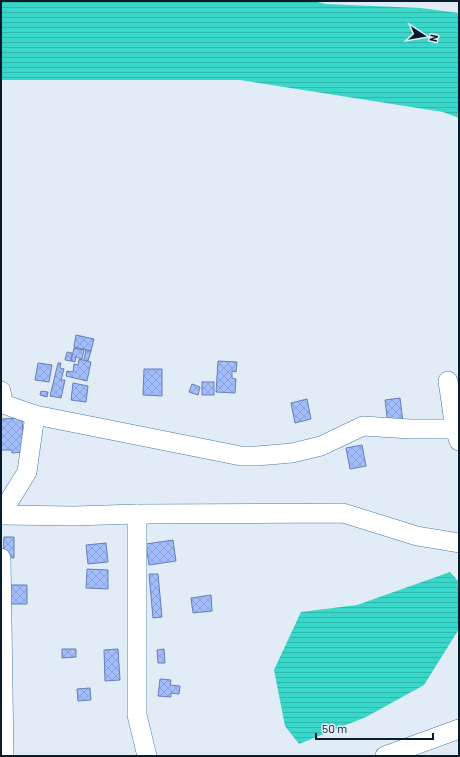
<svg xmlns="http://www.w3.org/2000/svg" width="460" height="757" viewBox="0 0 460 757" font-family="Barlow,sans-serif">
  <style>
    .water { fill: url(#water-rules) }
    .building { fill: url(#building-cross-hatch); stroke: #687fb4 }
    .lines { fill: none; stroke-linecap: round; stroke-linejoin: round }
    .minor-casing { stroke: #487aa4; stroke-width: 20 }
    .minor { stroke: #fff; stroke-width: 19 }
  </style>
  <defs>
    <pattern id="water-rules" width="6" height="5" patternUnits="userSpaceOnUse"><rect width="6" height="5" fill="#39d7c9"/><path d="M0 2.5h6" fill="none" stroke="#31b8ad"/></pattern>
    <pattern id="building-cross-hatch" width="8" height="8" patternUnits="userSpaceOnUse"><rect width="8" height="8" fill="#a1bdfc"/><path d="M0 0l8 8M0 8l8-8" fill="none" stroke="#89a2d8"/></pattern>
  </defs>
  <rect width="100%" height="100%" fill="#e2ecf6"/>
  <g class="water">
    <path d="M1 1H313L326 4 421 8 459 13V118L443 112 240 80H1Z"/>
    <path d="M450 572 459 582V629L424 685 366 717 299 744 285 726 274 670 301 612 357 605Z"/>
  </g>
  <g class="building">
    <path d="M76 335 94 339 91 351 74 347Z"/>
    <path d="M74 348 84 350 82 359 76 357 75 362 71 361Z"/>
    <path d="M86 350 91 351 88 361 84 360Z"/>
    <path d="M67 352 72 353 71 361 65 360Z"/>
    <path d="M79 359 91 362 87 381 66 376 67 371 73 372 74 364 78 365Z"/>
    <path d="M218 361 237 362 236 372 232 371V378L236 379 235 393 216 392Z"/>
    <path d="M38 363 52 365 49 382 35 380Z"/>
    <path d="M58 363H61L60 368 64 369 61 380H65L61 398 50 396Z"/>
    <path d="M144 369H162V396L143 395Z"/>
    <rect x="202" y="382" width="12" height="13"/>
    <path d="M73 383 88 386 86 402 71 400Z"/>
    <path d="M192 384 200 387 198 395 189 392Z"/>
    <path d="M41 391 48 392 47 397 40 395Z"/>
    <path d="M400 398 403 422 388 425 385 400Z"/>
    <path d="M307 399 311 419 295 423 291 403Z"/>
    <path d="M22 418 24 452 12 453V450H1V419Z"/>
    <path d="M362 445 366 466 350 469 346 448Z"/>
    <path d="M4 537H14V558L3 557Z"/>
    <path d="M173 540 176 561 149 565 146 544Z"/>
    <path d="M106 543 108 562 88 564 86 545Z"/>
    <path d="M87 569 108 570V589L86 588Z"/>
    <path d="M149 574H158L162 617 153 618Z"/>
    <path d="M10 585H27V604H9Z"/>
    <path d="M211 595 212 611 193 613 191 598Z"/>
    <path d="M62 649H76V657L62 658Z"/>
    <path d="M118 649 120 680 105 681 104 650Z"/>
    <path d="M164 649 165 663H158L157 650Z"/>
    <path d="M160 679 171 680 170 685 180 686 179 694 171 693V697L158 696Z"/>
    <path d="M90 688 91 700 78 701 77 689Z"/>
  </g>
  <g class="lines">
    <defs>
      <g id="minor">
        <path d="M448 381 455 429 459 441"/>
        <path d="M1 391 3 404 35 415 241 456H257L292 453 321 446 363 426 410 429H455"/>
        <path d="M1 514 27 472 35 415"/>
        <path d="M137 514V715L147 756"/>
        <path d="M1 515 74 516 137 514 343 513 417 536 459 543"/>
        <path d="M1 558 4 756"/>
        <path d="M385 756 459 729"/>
      </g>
    </defs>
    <use href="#minor" class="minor-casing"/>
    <use href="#minor" class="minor"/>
  </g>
  <rect width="460" height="757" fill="none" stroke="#081c2d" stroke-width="4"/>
  <g transform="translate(424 36) rotate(102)" stroke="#e2ecf6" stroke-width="3" paint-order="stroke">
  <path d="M0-3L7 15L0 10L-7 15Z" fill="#081c2d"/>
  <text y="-6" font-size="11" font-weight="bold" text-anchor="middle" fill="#081c2d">N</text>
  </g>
  <path d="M316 733v6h117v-6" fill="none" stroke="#081c2d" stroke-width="2"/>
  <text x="322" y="733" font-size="12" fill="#081c2d" stroke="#e2ecf6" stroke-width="3" paint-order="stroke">50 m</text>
</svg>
